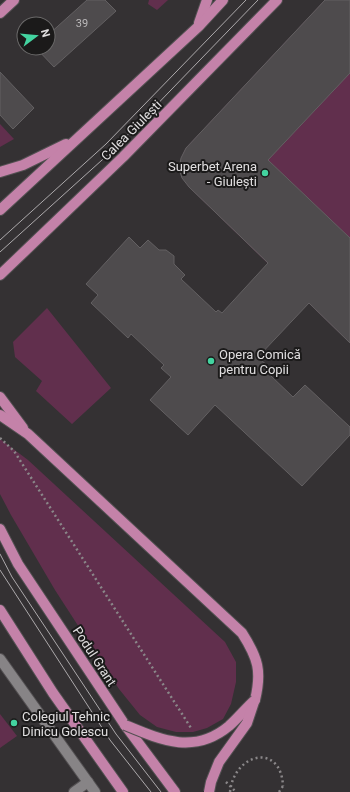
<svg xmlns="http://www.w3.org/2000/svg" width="350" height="792" viewBox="0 0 350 792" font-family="Roboto,sans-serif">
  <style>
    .green { fill: #612f4d }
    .building { fill: #4e4b4d; stroke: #636062 }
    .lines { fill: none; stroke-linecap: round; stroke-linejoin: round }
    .minor-casing { stroke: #535052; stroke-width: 12 }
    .major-casing { stroke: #535052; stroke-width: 12 }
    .path { stroke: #8a8789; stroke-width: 2.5; stroke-dasharray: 2 3; stroke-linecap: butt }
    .minor { stroke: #878486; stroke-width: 10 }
    .major { stroke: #c482a9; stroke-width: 10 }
    .tram { stroke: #aca9ab; stroke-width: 1 }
    .major-bridge-casing { stroke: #535052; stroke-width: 12; stroke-linecap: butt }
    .path-bridge { stroke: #8a8789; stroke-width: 2.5; stroke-dasharray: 2 3; stroke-linecap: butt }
    .major-bridge { stroke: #c482a9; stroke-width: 10 }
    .poi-dot { fill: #43d4a0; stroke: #1b1a1a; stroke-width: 1.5 }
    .labels { text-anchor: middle; stroke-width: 4; stroke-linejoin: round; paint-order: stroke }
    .number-label { font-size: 11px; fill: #bcbabb }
    .street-label { font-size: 13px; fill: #e1dfe0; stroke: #1b1a1a }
    .poi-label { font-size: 13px; fill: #e1dfe0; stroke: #1b1a1a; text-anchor: start }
  </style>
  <rect width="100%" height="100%" fill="#343133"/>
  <g class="green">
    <path d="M149 0H168L157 10 148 4Z"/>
    <path d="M325 0H350V343L189 187C178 173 178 163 186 148Z"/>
    <path d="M0 124 14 139 0 147Z"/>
    <path d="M47 308 111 388 72 424 36 391 42 381 15 357 13 342Z"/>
    <path d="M0 439 28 460 225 642 236 662V682L231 704 223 719 207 728 193 732H176L157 727 140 715 119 689 55 590 11 515 0 494Z"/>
    <path d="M0 714 17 736 0 748Z"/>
  </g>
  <g class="building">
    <path d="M87 0H105L116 11 54 67 36 48H48V35Z"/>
    <path d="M325 0H350V73L268 160 350 238V343L309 303 258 357 273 371 270 375 293 397 305 385 350 427V435L302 486 215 405 188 435 150 400 171 377 161 368 164 365 131 334 128 338 91 303 98 295 86 284 129 237 140 248 148 240 159 250H166L174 256V264L185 275 181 279 216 312 218 310 222 313 268 263 189 187 182 178 179 169 181 158 186 148Z"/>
    <path d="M0 72 34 108 13 129 0 115Z"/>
  </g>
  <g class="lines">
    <defs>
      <g id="minor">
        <path d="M0 659 95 792"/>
        <path d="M74 792 88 782"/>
      </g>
      <g id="major">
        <path d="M0 13 14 0"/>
        <path d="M199 23 207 0"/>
        <path d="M0 172 23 165 66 144"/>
        <path d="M0 210 199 26 223 0"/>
        <path d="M0 275 123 157 277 0"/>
        <path d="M0 397 23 428"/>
        <path d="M0 415 28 434 242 633C258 658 262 671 255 700"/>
        <path d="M0 529 18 564 125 725 175 792"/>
        <path d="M0 610 53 693 123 792"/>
      </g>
    </defs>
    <use href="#minor" class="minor-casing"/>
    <use href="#major" class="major-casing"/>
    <g class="path">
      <path d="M0 438 14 451 191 728"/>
      <path d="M226 782 236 792"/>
      <path d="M279 792 283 786"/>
    </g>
    <use href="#minor" class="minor"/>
    <use href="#major" class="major"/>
    <g class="tram">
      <path d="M0 240 106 144 246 0"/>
      <path d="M0 252 112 151 258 0"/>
      <path d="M0 554 12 577 116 734 161 792"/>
      <path d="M0 570 110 740 151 792"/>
    </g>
    <defs>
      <g id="major-bridge">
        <path d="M125 725C161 740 194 755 229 726 238 718 246 708 255 700"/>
        <path d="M209 792 211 782 219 762 247 723 254 702"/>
      </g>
    </defs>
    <use href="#major-bridge" class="major-bridge-casing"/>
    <path class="path-bridge" d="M230 792C234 753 281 742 283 786"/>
    <use href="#major-bridge" class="major-bridge"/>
  </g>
  <g class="poi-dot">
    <circle cx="265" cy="173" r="4"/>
    <circle cx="211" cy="361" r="4"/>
    <circle cx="14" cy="723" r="4"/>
  </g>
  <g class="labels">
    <g class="number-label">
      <text x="82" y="27">39</text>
    </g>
    <g class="street-label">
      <text transform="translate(131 130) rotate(-45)" y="5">Calea Giulești</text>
      <text transform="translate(95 656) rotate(57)" y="5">Podul Grant</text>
    </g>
    <g class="poi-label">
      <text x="257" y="171" text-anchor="end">Superbet Arena<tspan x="257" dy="15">- Giulești</tspan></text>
      <text x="219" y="359">Opera Comică<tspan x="219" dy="15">pentru Copii</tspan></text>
      <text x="22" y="721">Colegiul Tehnic<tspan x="22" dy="15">Dinicu Golescu</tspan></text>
    </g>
  </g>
  <g transform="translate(36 36) rotate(74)"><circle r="19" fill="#1b1a1a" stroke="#6a6969"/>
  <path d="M0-3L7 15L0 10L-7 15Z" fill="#43d4a0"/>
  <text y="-6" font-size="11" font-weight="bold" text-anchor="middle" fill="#e1dfe0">N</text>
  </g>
</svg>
